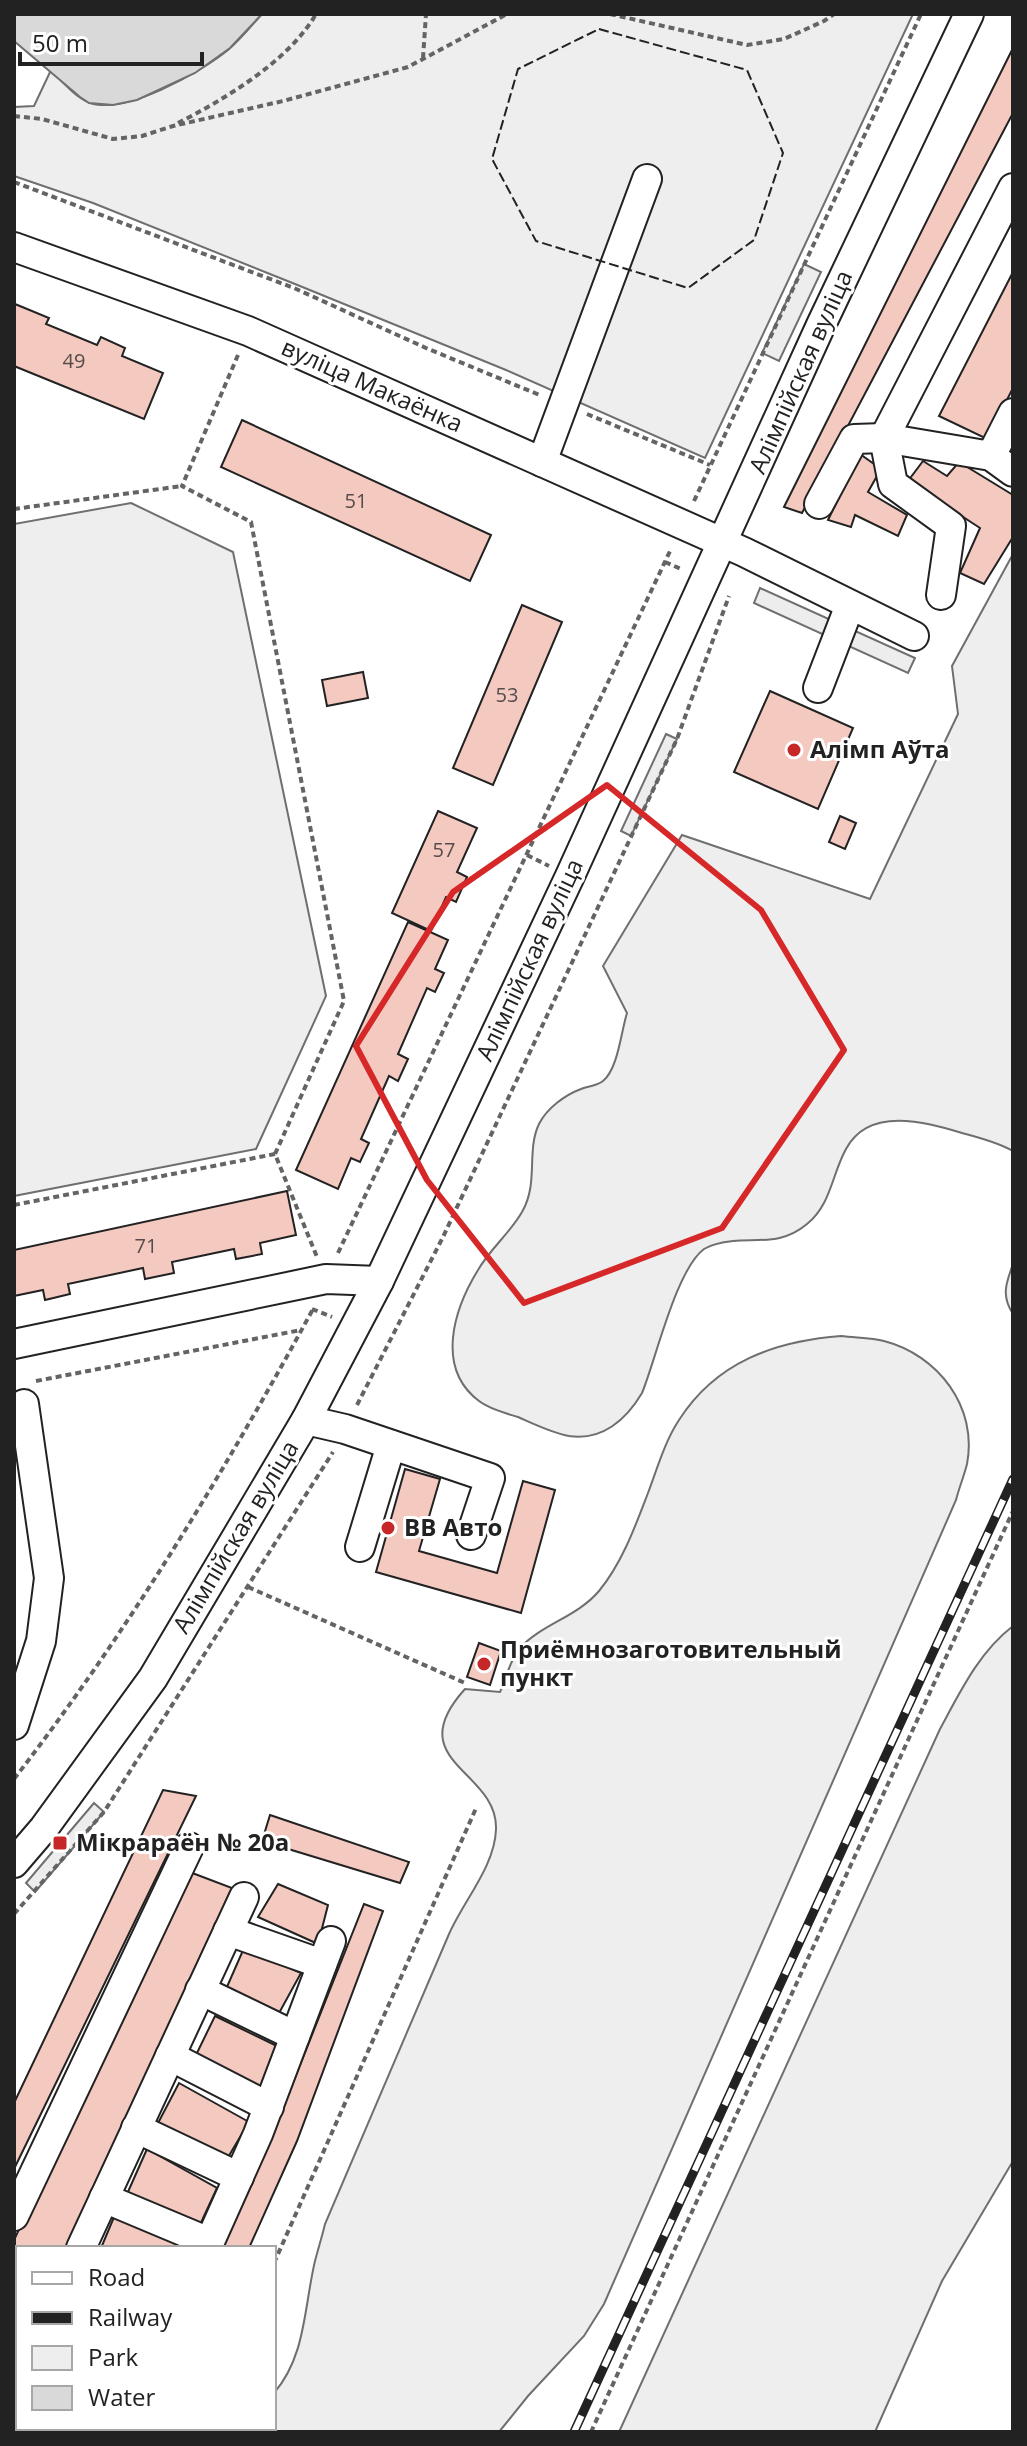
<svg xmlns="http://www.w3.org/2000/svg" width="1027" height="2446" viewBox="0 0 1027 2446" font-family="'Open Sans',sans-serif">
  <style>
    .green { fill: #eee; stroke: #6f6f6f; stroke-width: 2 }
    .parking { fill: #ededed; stroke: #6f6f6f; stroke-width: 2 }
    .water { fill: #d9d9d9; stroke: #6f6f6f; stroke-width: 2 }
    .building { fill: #f3c9c0; stroke: #222; stroke-width: 2 }
    .lines { fill: none; stroke-linecap: round; stroke-linejoin: round }
    .minor-casing { stroke: #222; stroke-width: 32 }
    .path { stroke: #646464; stroke-width: 4; stroke-dasharray: 6 4; stroke-linecap: butt }
    .minor { stroke: #fff; stroke-width: 28 }
    .rail-casing { stroke: #222; stroke-width: 9 }
    .rail { stroke: #fff; stroke-width: 6; stroke-dasharray: 18; stroke-linecap: butt }
    .fence { stroke: #222; stroke-width: 2; stroke-dasharray: 10 4; stroke-linecap: butt }
    .marked { fill: none; stroke: #d62828; stroke-width: 6; stroke-linejoin: round }
    .poi-dot { fill: #c62828; stroke: #fff; stroke-width: 3 }
    .labels { text-anchor: middle; stroke-width: 6; stroke-linejoin: round; paint-order: stroke }
    .number-label { font-size: 20px; fill: #564c4a }
    .street-label { font-size: 24px; fill: #222; stroke: #fff }
    .poi-label { font-size: 24px; font-weight: bold; fill: #222; stroke: #fff; text-anchor: start }
  </style>
  <rect width="100%" height="100%" fill="#fff"/>
  <g class="green">
    <path d="M262 14H913L705 458 506 370 295 284 93 203 14 176V107L34 106 51 70C62 81 74 96 88 102 123 117 201 72 228 50 241 39 251 26 262 14Z"/>
    <path d="M131 503 233 552 326 996 256 1149 14 1196V524Z"/>
    <path d="M1013 554V1151C997 1142 980 1138 962 1133 925 1122 869 1106 846 1149 832 1174 831 1205 807 1224 783 1244 762 1239 733 1241 724 1242 712 1244 704 1249 676 1270 656 1359 642 1393 626 1420 602 1441 569 1436 552 1433 534 1424 518 1417 505 1413 489 1409 479 1401 435 1368 454 1309 478 1270 490 1249 510 1233 522 1212 539 1183 526 1151 539 1124 547 1108 565 1095 581 1089 588 1086 597 1086 603 1081 618 1069 621 1032 627 1013L603 966 682 835 870 899 958 714 952 666Z"/>
    <path d="M1013 1264V1314C1001 1296 1006 1283 1013 1264Z"/>
    <path d="M841 1336C855 1338 871 1337 884 1341 938 1355 978 1407 967 1464 964 1476 959 1488 956 1500L604 2304 584 2336 528 2396 499 2432H240L243 2428H274V2393C306 2356 304 2307 315 2261 318 2249 322 2237 325 2224 367 2128 408 2031 449 1934 464 1900 495 1866 496 1829 498 1770 399 1762 465 1689L500 1692C506 1679 510 1659 520 1648 542 1624 577 1617 599 1591 622 1563 635 1527 648 1493 657 1469 665 1441 679 1420 716 1362 775 1341 841 1336Z"/>
    <path d="M1013 1626V2161L942 2281 875 2432H619L940 1729C960 1692 979 1652 1013 1626Z"/>
  </g>
  <g class="parking">
    <path d="M804 264 821 272 779 361 762 353Z"/>
    <path d="M760 588 915 658 908 673 754 603Z"/>
    <path d="M666 734 677 739 631 836 621 831Z"/>
    <path d="M94 1803 104 1812 35 1892 26 1883Z"/>
  </g>
  <path class="water" d="M14 14H262L230 48 195 73 137 100 113 105 89 103 80 97 14 41Z"/>
  <g class="building">
    <path d="M1013 48V113L802 513 784 507Z"/>
    <path d="M1013 272V388L987 439 939 416Z"/>
    <path d="M15 304 49 318 46 324 97 345 101 337 125 348 122 356 163 373 144 419 14 366Z"/>
    <path d="M242 420 491 535 470 581 221 467Z"/>
    <path d="M860 454 881 469 868 492 907 515 898 536 855 515 851 527 828 520Z"/>
    <path d="M923 461 947 476 959 462 1013 495V537L984 584 960 573 980 528 908 481Z"/>
    <path d="M522 605 562 622 493 785 453 768Z"/>
    <path d="M363 672 368 698 327 706 322 680Z"/>
    <path d="M770 691 853 728 818 809 734 772Z"/>
    <path d="M438 811 477 828 457 872 467 877 456 902 446 897 431 931 392 913Z"/>
    <path d="M840 816 856 823 845 849 829 842Z"/>
    <path d="M408 922 448 940 435 969 444 973 435 992 427 988 398 1054 408 1059 398 1081 389 1076 361 1139 369 1143 360 1162 351 1158 338 1189 296 1170Z"/>
    <path d="M287 1191 296 1235 260 1243 262 1254 236 1259 234 1249 172 1262 174 1273 145 1279 143 1268 68 1284 70 1294 45 1300 43 1290 14 1296V1250Z"/>
    <path d="M405 1469 440 1479 419 1551 497 1573 523 1481 555 1490 521 1613 376 1572Z"/>
    <path d="M479 1643 501 1651 490 1685 467 1677Z"/>
    <path d="M163 1790 196 1796 14 2169V2103Z"/>
    <path d="M270 1815 409 1862 400 1883 262 1841Z"/>
    <path d="M187 1871 232 1888 66 2248H18V2352L14 2361V2240Z"/>
    <path d="M278 1884 328 1905 318 1944 258 1917Z"/>
    <path d="M364 1904 383 1911 297 2141 249 2248H222L269 2143Z"/>
    <path d="M244 1948 301 1973 278 2015 226 1989Z"/>
    <path d="M215 2016 281 2048 261 2092 195 2057Z"/>
    <path d="M179 2083 249 2122 227 2159 157 2125Z"/>
    <path d="M147 2149 217 2188 199 2227 127 2194Z"/>
    <path d="M114 2217 189 2248H101Z"/>
    <path d="M18 2422V2428H40L48 2432H14Z"/>
    <path d="M142 2428H168L166 2432H140Z"/>
  </g>
  <g class="lines">
    <defs>
      <g id="minor">
        <path d="M14 247 248 331 744 552 914 636"/>
        <path d="M991 456 1013 413"/>
        <path d="M542 462 647 179"/>
        <path d="M819 504 854 439 884 438 991 456 1013 472"/>
        <path d="M941 595 951 526 893 484 884 438 1013 188"/>
        <path d="M818 688 850 605"/>
        <path d="M14 1344 326 1279 379 1281"/>
        <path d="M306 1420 345 1429 490 1478 471 1535"/>
        <path d="M360 1547 391 1445"/>
        <path d="M14 1725 41 1641 49 1578 24 1404"/>
        <path d="M14 1863 44 1828 153 1678 306 1420 379 1281 570 876 821 325 969 14"/>
        <path d="M228 1931 322 1964"/>
        <path d="M200 1990 295 2036"/>
        <path d="M170 2056 269 2107"/>
        <path d="M136 2128 239 2177"/>
        <path d="M104 2198 209 2242"/>
        <path d="M14 2216 189 1847"/>
        <path d="M81 2248 244 1897"/>
        <path d="M207 2248 258 2134 331 1941"/>
        <path d="M14 2391 18 2382"/>
        <path d="M82 2428 92 2432"/>
        <path d="M123 2432 125 2428"/>
      </g>
    </defs>
    <use href="#minor" class="minor-casing"/>
    <g class="path">
      <path d="M610 14 747 45 784 39 824 21 834 14"/>
      <path d="M423 58 426 14"/>
      <path d="M14 116 42 119 113 139 142 136 173 126 283 101 408 67 507 14"/>
      <path d="M178 123C225 99 289 61 316 14"/>
      <path d="M14 182 294 288 426 348 542 396"/>
      <path d="M238 355 182 486 251 522 344 1001 275 1154 317 1257"/>
      <path d="M587 414 710 465"/>
      <path d="M694 501 921 14"/>
      <path d="M14 509 182 486"/>
      <path d="M665 562 681 569"/>
      <path d="M527 855 549 866"/>
      <path d="M14 1205 275 1154"/>
      <path d="M338 1253 671 549"/>
      <path d="M312 1309 332 1317"/>
      <path d="M36 1381 301 1330"/>
      <path d="M357 1405 443 1237 677 739 729 596"/>
      <path d="M248 1587 465 1683"/>
      <path d="M14 1779C126 1635 226 1469 313 1309"/>
      <path d="M14 1914 104 1812 333 1452"/>
      <path d="M274 2263 477 1806"/>
      <path d="M199 2432 201 2428"/>
      <path d="M591 2432 1013 1511"/>
    </g>
    <use href="#minor" class="minor"/>
    <defs>
      <path id="rail" d="M574 2432 1013 1479"/>
    </defs>
    <use href="#rail" class="rail-casing"/>
    <use href="#rail" class="rail"/>
    <path class="fence" d="M599 29 747 70 783 153 754 240 688 288 536 241 492 159 518 69Z"/>
  </g>
  <path class="marked" d="M607 785 761 910 844 1050 722 1228 524 1303 427 1180 356 1046 453 892Z"/>
  <g class="poi-dot">
    <circle cx="794" cy="750" r="8"/>
    <circle cx="388" cy="1528" r="8"/>
    <circle cx="484" cy="1664" r="8"/>
    <rect x="52" y="1835" width="16" height="16" rx="4"/>
  </g>
  <g class="labels">
    <g class="number-label">
      <text x="74" y="368">49</text>
      <text x="356" y="508">51</text>
      <text x="507" y="702">53</text>
      <text x="444" y="857">57</text>
      <text x="146" y="1253">71</text>
    </g>
    <g class="street-label">
      <text transform="translate(801 372) rotate(-66)" y="8">Алімпійская вуліца</text>
      <text transform="translate(372 386) rotate(24)" y="8">вуліца Макаёнка</text>
      <text transform="translate(530 960) rotate(-65)" y="8">Алімпійская вуліца</text>
      <text transform="translate(236 1537) rotate(-59)" y="8">Алімпійская вуліца</text>
    </g>
    <g class="poi-label">
      <text x="810" y="758">Алімп Аўта</text>
      <text x="404" y="1536">ВВ Авто</text>
      <text x="500" y="1658">Приёмнозаготовительный<tspan x="500" dy="28">пункт</tspan></text>
      <text x="76" y="1851">Мікрараён № 20а</text>
    </g>
  </g>
  <rect width="1027" height="2446" fill="none" stroke="#222222" stroke-width="32"/>
  <rect x="16" y="2246" width="260" height="184" fill="#ffffff" stroke="#a7a7a7" stroke-width="2"/>
  <rect x="32" y="2272" width="40" height="12" fill="#ffffff" stroke="#a7a7a7" stroke-width="2"/>
  <text x="88" y="2286" font-size="24" fill="#222222">Road</text>
  <rect x="32" y="2312" width="40" height="12" fill="#222222" stroke="#a7a7a7" stroke-width="2"/>
  <text x="88" y="2326" font-size="24" fill="#222222">Railway</text>
  <rect x="32" y="2346" width="40" height="24" fill="#eeeeee" stroke="#a7a7a7" stroke-width="2"/>
  <text x="88" y="2366" font-size="24" fill="#222222">Park</text>
  <rect x="32" y="2386" width="40" height="24" fill="#d9d9d9" stroke="#a7a7a7" stroke-width="2"/>
  <text x="88" y="2406" font-size="24" fill="#222222">Water</text>
  <path d="M20 52v12h182v-12" fill="none" stroke="#222222" stroke-width="4"/>
  <text x="32" y="52" font-size="24" fill="#222222" stroke="#ffffff" stroke-width="6" paint-order="stroke">50 m</text>
</svg>
